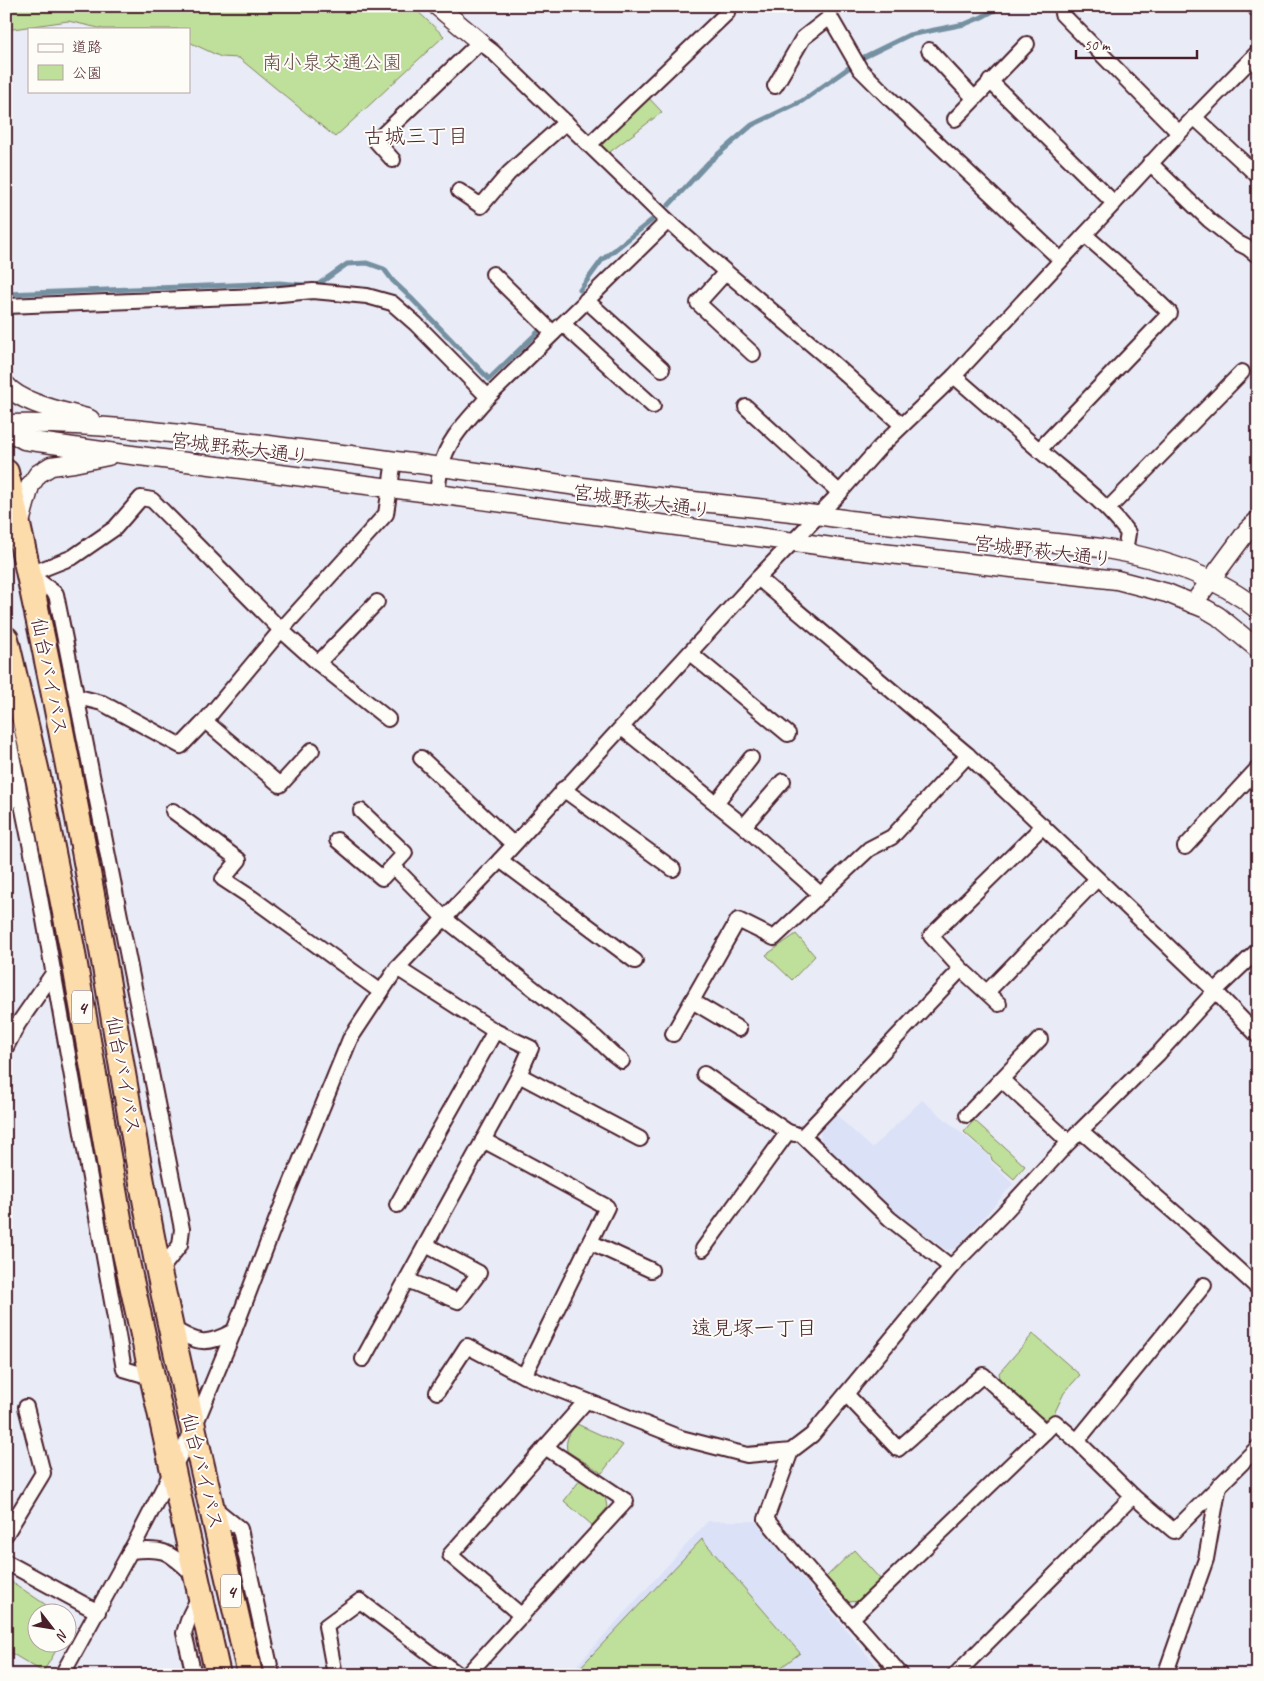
<svg xmlns="http://www.w3.org/2000/svg" width="1264" height="1681" viewBox="0 0 1264 1681" font-family="Caveat,'Klee One',sans-serif">
  <style>
    .built { fill: #dbe1f7 }
    .green { fill: #bee09a; stroke: #848062 }
    .lines { fill: none; stroke-linecap: round; stroke-linejoin: round }
    .stream { stroke: #7490a1; stroke-width: 5 }
    .minor-casing { stroke: #4a1f2b; stroke-width: 18 }
    .tertiary-casing { stroke: #4a1f2b; stroke-width: 21 }
    .trunk-casing { stroke: #4a1f2b; stroke-width: 28 }
    .minor { stroke: #fdfcf7; stroke-width: 14 }
    .tertiary { stroke: #fdfcf7; stroke-width: 18 }
    .trunk { stroke: #fddcac; stroke-width: 24 }
    .labels { text-anchor: middle; stroke-width: 4; stroke-linejoin: round; paint-order: stroke }
    .shield { fill: #fdfcf7; stroke: #806168; stroke-width: 1 }
    .shield-label { font-size: 19px; font-weight: bold; fill: #4a1f2b }
    .park-label { font-size: 20px; fill: #674f47; stroke: #fdfcf7 }
    .street-label { font-size: 20px; fill: #4a1f2b; stroke: #fdfcf7 }
    .neighbourhood-label { font-size: 21px; fill: #4a1f2b; stroke: #fdfcf7 }
  </style>
  <rect width="100%" height="100%" fill="#e9ecf7"/>
  <filter id="ink" filterUnits="userSpaceOnUse"><feTurbulence type="fractalNoise" baseFrequency=".02" numOctaves="2"/><feDisplacementMap in="SourceGraphic" scale="10" xChannelSelector="R" yChannelSelector="G"/><feConvolveMatrix kernelMatrix="1 2 1 2 8 2 1 2 1" color-interpolation-filters="sRGB"/></filter>
  <g filter="url(#ink)">
    <g class="built">
      <path d="M922 1100 989 1156 990 1161 1013 1184 956 1249 946 1250 891 1209 821 1142 820 1130 835 1114 872 1148Z"/>
      <path d="M708 1521H755L884 1675H568Z"/>
    </g>
    <g class="green">
      <path d="M6 6H412L444 36 335 137 239 58 221 57 189 42V29H103L68 21 6 30Z"/>
      <path d="M646 95 662 112 606 155 596 146Z"/>
      <path d="M796 934 815 956 792 980 766 955Z"/>
      <path d="M974 1120 1025 1166 1014 1179 992 1160 991 1156 964 1132Z"/>
      <path d="M1033 1334 1080 1375 1064 1393 1052 1418 1049 1421 1033 1412 1001 1383 999 1373Z"/>
      <path d="M577 1424 623 1445 602 1473 567 1451C565 1440 569 1433 577 1424Z"/>
      <path d="M580 1480 605 1495 607 1508 592 1525 564 1501Z"/>
      <path d="M702 1539 800 1653 771 1675H573Z"/>
      <path d="M854 1550 881 1580 862 1601 847 1602 825 1578Z"/>
      <path d="M6 1578 58 1613 38 1614V1644H60L43 1672 6 1650Z"/>
    </g>
    <g class="lines">
      <g class="stream">
        <path d="M864 57 909 35 965 24 982 17 1002 6"/>
        <path d="M669 205 708 163 752 125 802 101 850 67"/>
        <path d="M580 290 602 260 657 216"/>
        <path d="M7 294 279 283 316 286 347 264 367 263 384 269 393 281 411 298 489 379 542 328"/>
      </g>
      <defs>
        <g id="minor">
          <path d="M1062 14 1179 133"/>
          <path d="M929 50 974 98"/>
          <path d="M990 81 1114 203"/>
          <path d="M775 86 803 38 830 17 860 69 886 95 1061 260"/>
          <path d="M1194 117 1258 176"/>
          <path d="M955 119 1027 44"/>
          <path d="M589 145 727 13"/>
          <path d="M393 160 376 141 480 42 493 52 668 221 726 272 824 355 902 425"/>
          <path d="M1150 163 1209 220 1238 243 1248 248 1258 256"/>
          <path d="M459 191 481 206 509 173 566 122"/>
          <path d="M726 272 698 303 753 354"/>
          <path d="M493 274 553 333"/>
          <path d="M586 300 662 369"/>
          <path d="M6 306 259 296 313 291 367 296 392 303 416 324 488 397"/>
          <path d="M563 324 653 406"/>
          <path d="M954 376 1039 450 1170 313 1126 271 1085 235"/>
          <path d="M746 407 840 493"/>
          <path d="M1039 450C1069 476 1104 501 1128 533L1125 552"/>
          <path d="M437 494C438 485 439 476 441 467 447 439 470 418 488 397L668 221"/>
          <path d="M1108 509 1242 372"/>
          <path d="M30 574 56 594 182 1229 180 1245 159 1272"/>
          <path d="M30 574 73 557 115 528 141 498 152 500 281 630 318 663 388 719"/>
          <path d="M758 578 968 755 1215 991 1258 1036"/>
          <path d="M690 653 788 734"/>
          <path d="M318 663 377 602"/>
          <path d="M78 697 102 703 181 746 205 721 281 630 386 514 394 460"/>
          <path d="M205 721 280 785 312 750"/>
          <path d="M6 726 33 858 124 1369 151 1377"/>
          <path d="M622 728 744 826 820 894"/>
          <path d="M421 758 513 844"/>
          <path d="M563 789 673 869"/>
          <path d="M716 803 751 758"/>
          <path d="M6 808 18 785"/>
          <path d="M173 811 239 860 223 879 252 898 381 992"/>
          <path d="M744 826 783 781"/>
          <path d="M337 840 382 878 405 853 361 811"/>
          <path d="M1185 847 1258 768"/>
          <path d="M500 860 635 961"/>
          <path d="M393 866 445 919 596 1038 613 1054 622 1061"/>
          <path d="M987 992 1097 879"/>
          <path d="M692 1001 739 1029"/>
          <path d="M999 1004 961 969 931 936 1043 826"/>
          <path d="M673 1034 738 920 774 938 869 849 892 837 968 755"/>
          <path d="M6 1047 18 1024 54 972"/>
          <path d="M704 1074 788 1132 795 1134"/>
          <path d="M519 1075 640 1139"/>
          <path d="M1002 1080 1069 1142"/>
          <path d="M967 1115 1040 1039"/>
          <path d="M1081 1131 1190 1226 1258 1288"/>
          <path d="M483 1140 607 1207 524 1376"/>
          <path d="M397 1205 495 1031"/>
          <path d="M590 1242 651 1270"/>
          <path d="M703 1249 788 1132"/>
          <path d="M951 1267 890 1219 803 1136 961 969"/>
          <path d="M407 1280 458 1301 479 1273 426 1245"/>
          <path d="M172 1328C199 1344 206 1346 234 1331"/>
          <path d="M363 1359 519 1075 531 1048 495 1031 397 968"/>
          <path d="M437 1392 467 1346 524 1376 681 1438 747 1455 791 1451 812 1435 951 1267 1002 1215 1069 1142 1158 1054 1215 991 1258 950"/>
          <path d="M846 1394 898 1449 983 1375 1045 1432 1055 1422 1077 1441 1133 1496 1174 1531 1258 1447"/>
          <path d="M1077 1441 1204 1285"/>
          <path d="M791 1451 766 1519C809 1573 857 1622 901 1675"/>
          <path d="M213 1507 240 1529 272 1675"/>
          <path d="M6 1534 43 1473 26 1407"/>
          <path d="M130 1551C167 1547 168 1552 195 1576"/>
          <path d="M6 1562 98 1612"/>
          <path d="M522 1616 450 1555 586 1401"/>
          <path d="M853 1617 1045 1432"/>
          <path d="M62 1675 136 1541 193 1430 234 1331 279 1213 350 1039 397 968 500 860 758 578 834 499 880 447 954 376 1179 133 1258 52"/>
          <path d="M194 1675 184 1633 190 1615 200 1595"/>
          <path d="M335 1675 326 1626 360 1601 459 1675"/>
          <path d="M467 1675 626 1501 545 1447"/>
          <path d="M955 1675 1133 1496"/>
          <path d="M1165 1675 1206 1559 1219 1485"/>
        </g>
        <g id="tertiary">
          <path d="M437 6 480 42"/>
          <path d="M1256 6 1258 9"/>
          <path d="M6 385C21 404 67 412 90 419"/>
          <path d="M6 424C113 421 219 440 325 452 437 465 548 483 659 497 723 505 787 510 850 520L1101 548C1155 557 1215 574 1258 610"/>
          <path d="M6 430 24 440 116 453 437 494 847 549 1117 580 1167 593 1206 609 1218 616 1258 649"/>
          <path d="M19 526 30 486 38 474 51 466 74 463 108 456"/>
          <path d="M1193 604 1247 531 1258 520"/>
        </g>
        <g id="trunk">
          <path d="M6 472C38 611 66 750 91 889 115 1017 133 1145 159 1272 187 1407 220 1540 250 1675"/>
          <path d="M6 639 38 777 72 948 125 1253 218 1675"/>
        </g>
      </defs>
      <use href="#minor" class="minor-casing"/>
      <use href="#tertiary" class="tertiary-casing"/>
      <use href="#trunk" class="trunk-casing"/>
      <use href="#minor" class="minor"/>
      <use href="#tertiary" class="tertiary"/>
      <use href="#trunk" class="trunk"/>
    </g>
  </g>
  <g class="labels">
    <g class="shield">
      <rect x="72" y="990.5" width="20" height="33" rx="4"/>
      <rect x="221" y="1574.5" width="20" height="33" rx="4"/>
    </g>
    <g class="shield-label">
      <text x="82" y="1014">4</text>
      <text x="231" y="1598">4</text>
    </g>
    <g class="park-label">
      <text x="332" y="69">南小泉交通公園</text>
    </g>
    <g class="street-label">
      <text transform="translate(240 448) rotate(7)" y="7">宮城野萩大通り</text>
      <text transform="translate(642 501) rotate(8)" y="7">宮城野萩大通り</text>
      <text transform="translate(1043 551) rotate(7)" y="7">宮城野萩大通り</text>
      <text transform="translate(50 676) rotate(79)" y="7">仙台バイパス</text>
      <text transform="translate(124 1075) rotate(80)" y="7">仙台バイパス</text>
      <text transform="translate(203 1471) rotate(76)" y="7">仙台バイパス</text>
    </g>
    <g class="neighbourhood-label">
      <text x="416" y="143">古城三丁目</text>
      <text x="754" y="1335">遠見塚一丁目</text>
    </g>
  </g>
  <rect width="1264" height="1681" fill="none" stroke="#fdfcf7" stroke-width="25"/>
  <rect x="12" y="12" width="1239" height="1656" fill="none" stroke="#4a1f2b" stroke-width="2" filter="url(#ink)"/>
  <rect x="28" y="28" width="162" height="65" fill="#fdfcf7" stroke="#b5a4a5"/>
  <rect x="38" y="44" width="25" height="8" fill="#fdfcf7" stroke="#b5a4a5"/>
  <text x="72" y="52" font-size="15" fill="#4a1f2b">道路</text>
  <rect x="38" y="65" width="25" height="15" fill="#bee09a" stroke="#b5a4a5"/>
  <text x="72" y="78" font-size="15" fill="#4a1f2b">公園</text>
  <g transform="translate(52 1628) rotate(121)"><circle r="24" fill="#fdfcf7" stroke="#b5a4a5"/>
  <path d="M0-4L9 19L0 12L-9 19Z" fill="#4a1f2b"/>
  <text y="-8" font-size="14" font-weight="bold" text-anchor="middle" fill="#4a1f2b">N</text>
  </g>
  <path d="M1076 50v8h121v-8" fill="none" stroke="#4a1f2b" stroke-width="2.5"/>
  <text x="1084" y="50" font-size="15" fill="#4a1f2b" stroke="#fdfcf7" stroke-width="4" paint-order="stroke">50 m</text>
</svg>
